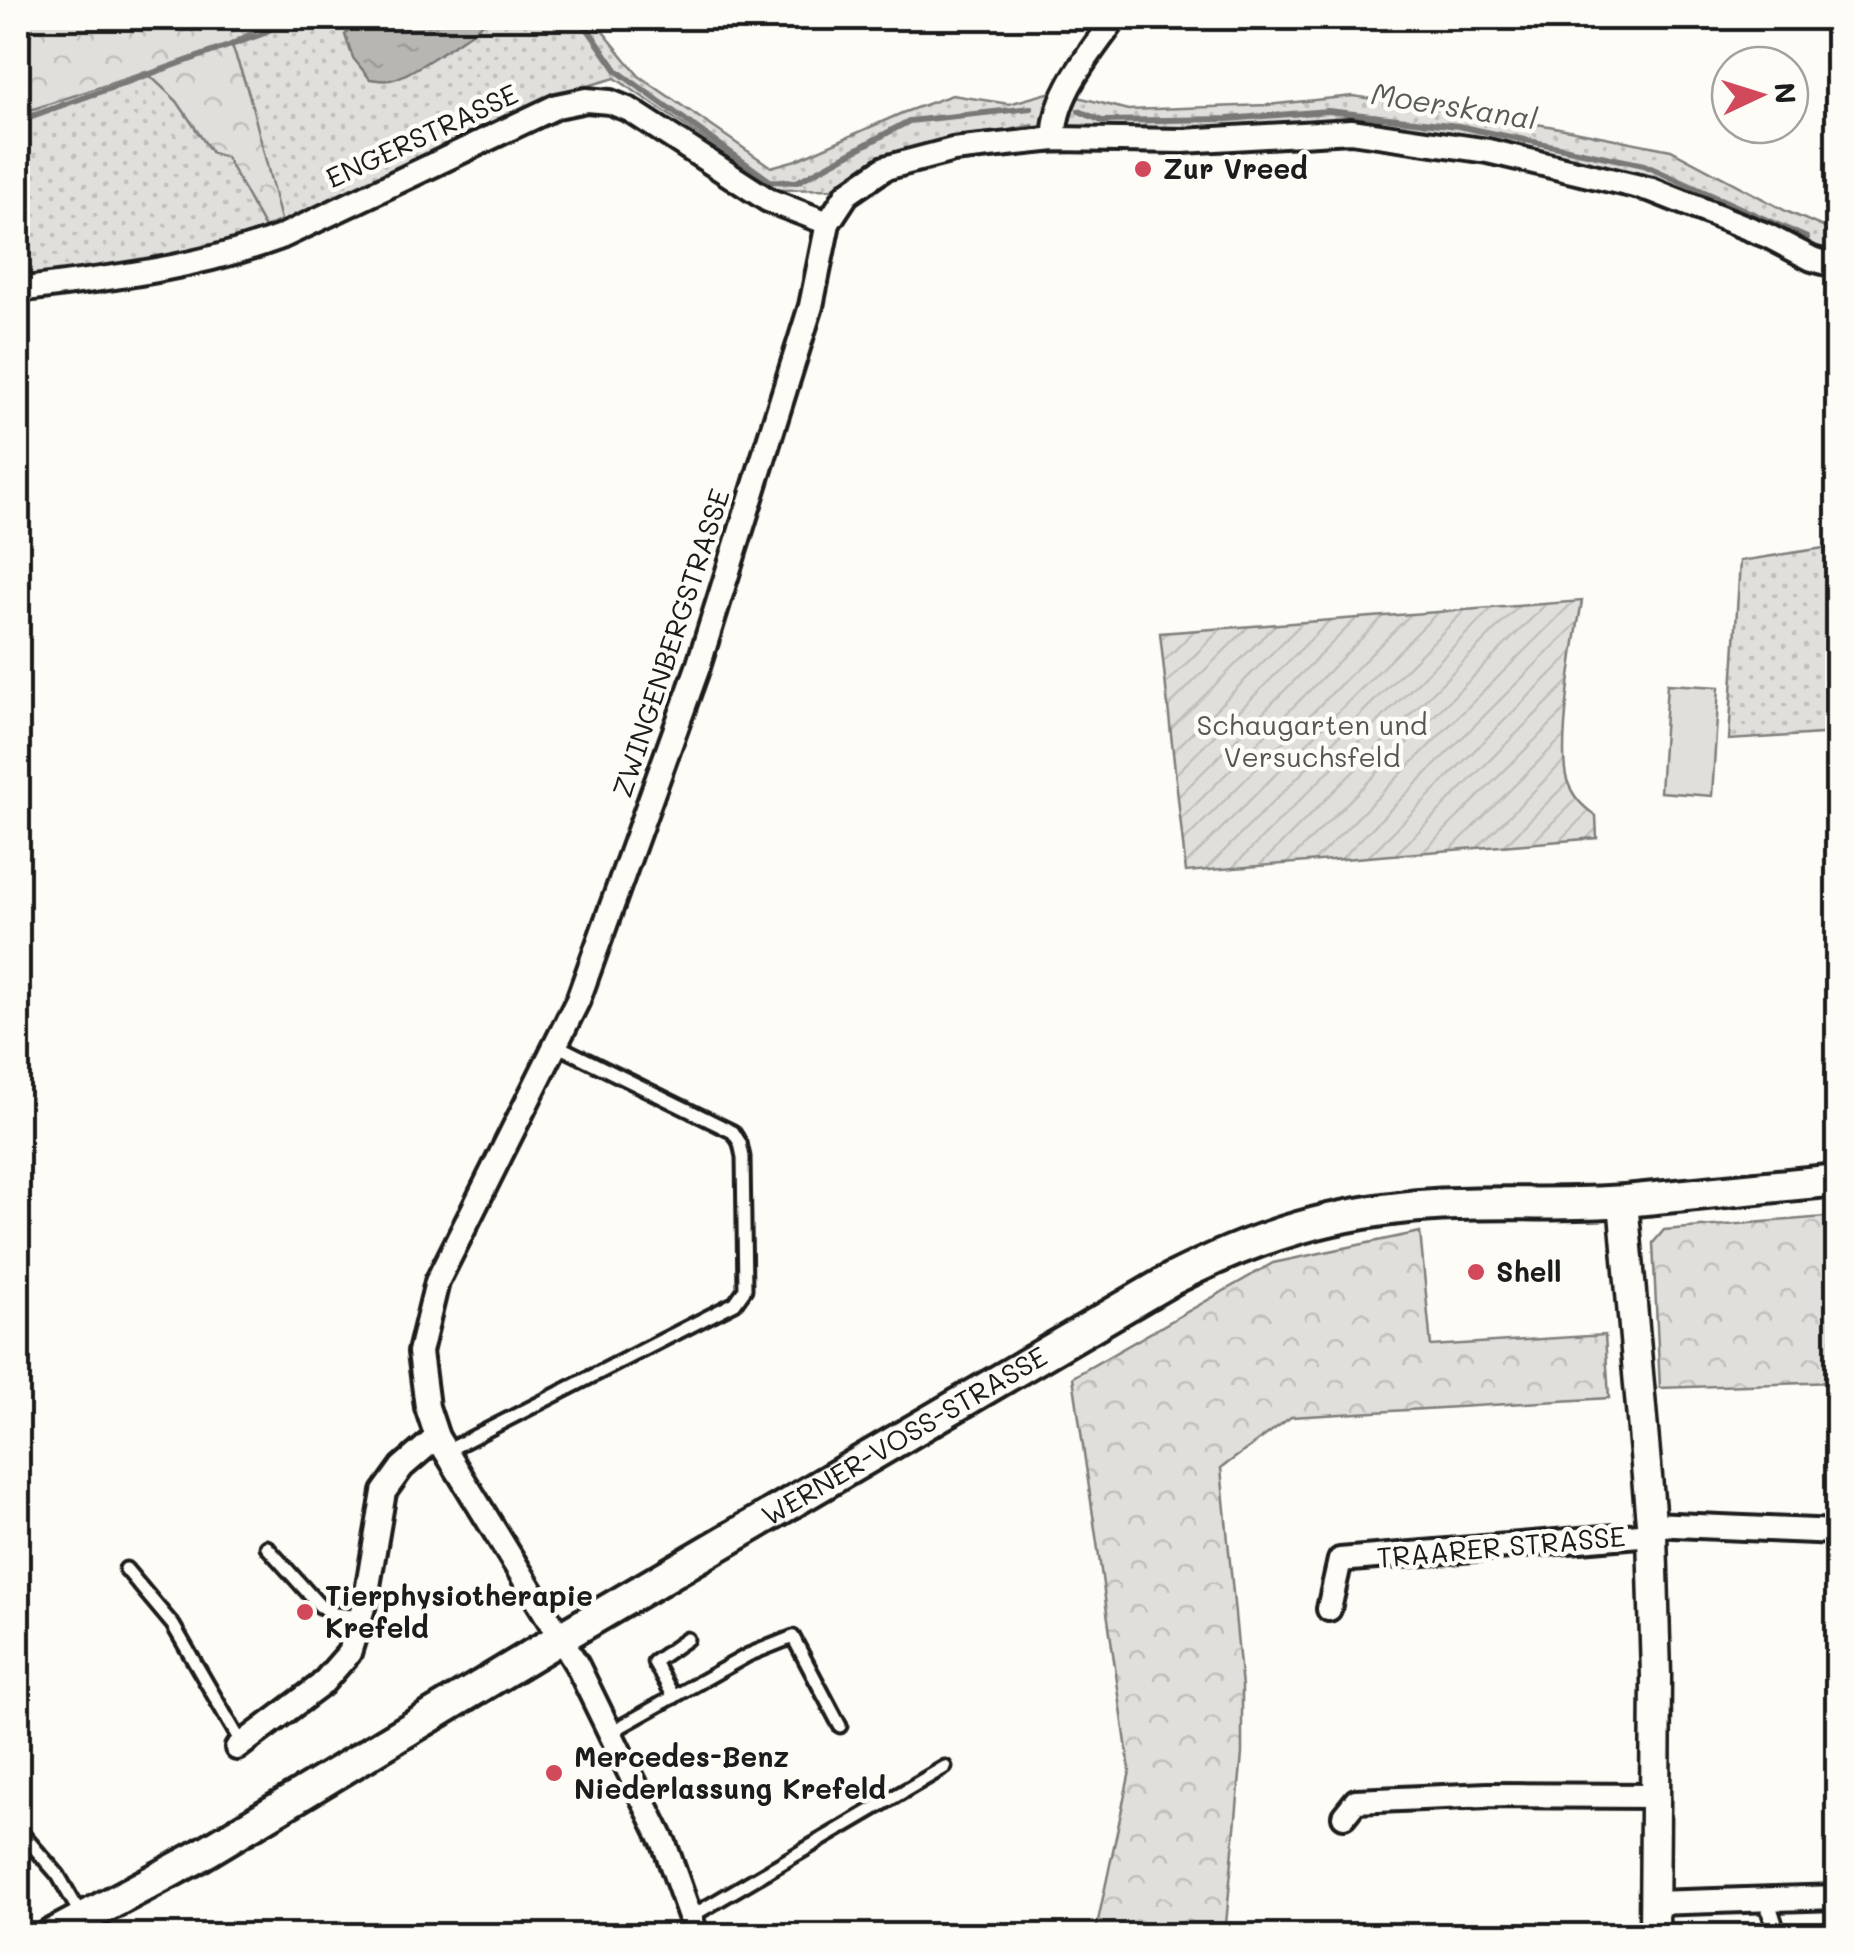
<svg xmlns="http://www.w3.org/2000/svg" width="1855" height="1953" viewBox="0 0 1855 1953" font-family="Mali,sans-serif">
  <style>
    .grass { fill: url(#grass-dots); stroke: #7e7e7c; stroke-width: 2.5 }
    .forest { fill: url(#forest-crowns); stroke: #7e7e7c; stroke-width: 2.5 }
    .park { fill: #e0dfdb; stroke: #7e7e7c; stroke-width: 2.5 }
    .garden { fill: url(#garden-furrows); stroke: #7e7e7c; stroke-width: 2.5 }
    .water { fill: url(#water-ripples); stroke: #797876; stroke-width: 2.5 }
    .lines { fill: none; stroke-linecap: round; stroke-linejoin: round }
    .stream { stroke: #797876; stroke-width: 6 }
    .service-casing { stroke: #1c1c1c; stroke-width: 19 }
    .pedestrian-casing { stroke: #1c1c1c; stroke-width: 22 }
    .minor-casing { stroke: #1c1c1c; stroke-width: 30 }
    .tertiary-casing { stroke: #1c1c1c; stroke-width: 35 }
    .secondary-casing { stroke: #1c1c1c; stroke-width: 38 }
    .service { stroke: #fdfcf7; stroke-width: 11 }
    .pedestrian { stroke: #fdfcf7; stroke-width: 15 }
    .minor { stroke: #fdfcf7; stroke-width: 22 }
    .tertiary { stroke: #fdfcf7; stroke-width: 28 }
    .secondary { stroke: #fdfcf7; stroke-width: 30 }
    .poi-dot { fill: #d1495b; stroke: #fdfcf7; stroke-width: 4 }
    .labels { text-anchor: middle; stroke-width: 9; stroke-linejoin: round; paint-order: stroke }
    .street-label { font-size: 28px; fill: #1c1c1c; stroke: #fdfcf7 }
    .poi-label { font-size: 28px; font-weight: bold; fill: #1c1c1c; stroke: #fdfcf7; text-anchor: start }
    .park-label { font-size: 28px; fill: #575655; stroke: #fdfcf7 }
    .water-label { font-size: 30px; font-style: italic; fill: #5a5a58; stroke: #fdfcf7 }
  </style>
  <defs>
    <pattern id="grass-dots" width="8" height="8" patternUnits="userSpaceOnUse" patternTransform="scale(2.5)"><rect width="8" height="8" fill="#e0dfdb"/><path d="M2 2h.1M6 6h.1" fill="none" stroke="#c0bfbb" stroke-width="1.8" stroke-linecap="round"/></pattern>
    <pattern id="forest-crowns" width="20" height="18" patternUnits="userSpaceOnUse" patternTransform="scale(2.5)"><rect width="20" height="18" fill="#e0dfdb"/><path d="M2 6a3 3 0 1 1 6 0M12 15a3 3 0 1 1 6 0" fill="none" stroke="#c0bfbb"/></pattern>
    <pattern id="garden-furrows" width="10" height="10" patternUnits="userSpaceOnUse" patternTransform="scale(2.5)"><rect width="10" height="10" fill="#e0dfdb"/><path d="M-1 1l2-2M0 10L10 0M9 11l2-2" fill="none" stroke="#c0bfbb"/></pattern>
    <pattern id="water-ripples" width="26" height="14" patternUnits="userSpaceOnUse" patternTransform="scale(2.5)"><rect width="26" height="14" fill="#b7b6b2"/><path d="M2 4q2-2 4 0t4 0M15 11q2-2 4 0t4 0" fill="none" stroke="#9d9c98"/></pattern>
  </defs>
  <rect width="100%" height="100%" fill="#fdfcf7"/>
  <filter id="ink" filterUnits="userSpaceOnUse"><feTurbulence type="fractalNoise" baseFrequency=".01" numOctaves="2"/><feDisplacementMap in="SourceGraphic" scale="20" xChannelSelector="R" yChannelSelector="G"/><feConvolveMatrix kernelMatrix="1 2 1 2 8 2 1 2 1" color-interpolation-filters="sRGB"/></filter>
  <g filter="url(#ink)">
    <g class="grass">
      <path d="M275 18H592L639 76 771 167 796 160 902 113 952 95 1009 104 1055 91 1128 110 1267 105 1353 96 1549 126 1671 150 1786 211 1837 233V277L1657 200 1462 155 1375 141 1040 154 1033 125 884 157 832 189 779 190 615 78 556 95 265 233 155 263 18 284V114L146 71 177 101 212 153 226 156 265 228 249 94 231 43 251 34Z"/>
      <path d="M1837 546V733L1729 740 1740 561Z"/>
    </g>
    <g class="forest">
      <path d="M18 18H275L231 43 249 94 281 220 265 228 226 157 212 153 177 101 146 72 18 114Z"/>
      <path d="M1837 1216V1382L1660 1388 1653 1243 1664 1230Z"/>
      <path d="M1420 1232 1431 1346 1605 1335 1609 1398 1291 1417 1221 1468 1242 1687V1754L1225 1935H1095L1130 1771 1073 1377 1273 1263Z"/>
    </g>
    <path class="park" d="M1667 684 1719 687 1712 796 1660 792Z"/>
    <path class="garden" d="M1582 601C1575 639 1557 747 1567 780 1573 797 1582 806 1596 816L1597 838 1186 872 1160 633Z"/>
    <path class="water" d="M358 18H488C479 30 410 75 394 79 386 82 378 80 370 79L353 58 345 35Z"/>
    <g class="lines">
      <g class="stream">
        <path d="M580 18 617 71 770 181 797 182 909 121 1031 108"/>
        <path d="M1079 111 1102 121 1228 119 1328 111 1458 126 1644 165 1807 238"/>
        <path d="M18 121 262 34 288 18"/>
      </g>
      <defs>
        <g id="service">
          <path d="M446 1451 735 1303 745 1289 743 1157 740 1143 733 1132 556 1045"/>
          <path d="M267 1547 320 1606 335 1614 360 1617"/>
          <path d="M126 1569 173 1625 242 1744"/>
          <path d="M674 1697 654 1662 687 1639"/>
          <path d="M611 1732 748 1655 793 1637 840 1726"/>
          <path d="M18 1829 58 1875 81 1915"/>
          <path d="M690 1917 945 1767"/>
        </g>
        <path id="pedestrian" d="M1767 1902 1778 1936"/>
        <g id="minor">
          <path d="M1055 139C1052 96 1092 52 1115 18"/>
          <path d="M18 290C106 279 198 268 281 237L557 106 586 100 610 102 630 110 768 200 828 223"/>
          <path d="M1651 1524 1838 1532"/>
          <path d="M1329 1609 1340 1560 1652 1534"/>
          <path d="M237 1748 321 1685 349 1653 366 1598 384 1492 402 1467 437 1437"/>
          <path d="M1344 1816 1356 1801 1488 1795 1656 1796"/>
          <path d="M1654 1903 1838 1897"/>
          <path d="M697 1936 664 1843 577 1665 437 1437 427 1407 420 1352 437 1282 578 1000 698 667 811 306 828 223 847 194 885 168 953 150 1055 139 1183 141 1351 131 1488 151 1652 190 1768 236 1812 259 1838 266"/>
        </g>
        <path id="tertiary" d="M1623 1201 1652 1534 1656 1676 1654 1936"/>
        <g id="secondary">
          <path id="s1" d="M50 1936 194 1859 562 1637 1172 1279C1259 1235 1336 1211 1434 1205 1497 1201 1562 1206 1625 1201 1696 1194 1767 1187 1838 1180"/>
        </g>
      </defs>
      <use href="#service" class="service-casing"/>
      <use href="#pedestrian" class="pedestrian-casing"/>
      <use href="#minor" class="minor-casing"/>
      <use href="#tertiary" class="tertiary-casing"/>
      <use href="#secondary" class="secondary-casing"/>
      <use href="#service" class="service"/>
      <use href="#pedestrian" class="pedestrian"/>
      <use href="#minor" class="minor"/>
      <use href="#tertiary" class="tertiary"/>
      <use href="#secondary" class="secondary"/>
    </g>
  </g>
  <g class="poi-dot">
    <circle cx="1143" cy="169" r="10"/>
    <circle cx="1476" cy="1272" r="10"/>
    <circle cx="305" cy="1612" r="10"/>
    <circle cx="554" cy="1773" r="10"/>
  </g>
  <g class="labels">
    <g class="street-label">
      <text transform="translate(422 136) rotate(-25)" y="10">ENGERSTRASSE</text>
      <text transform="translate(671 643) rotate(-72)" y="10">ZWINGENBERGSTRASSE</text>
      <text dy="10" stroke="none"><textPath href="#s1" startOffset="990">WERNER-VOSS-STRASSE</textPath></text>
      <text transform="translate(1501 1547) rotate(-5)" y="10">TRAARER STRASSE</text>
    </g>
    <g class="poi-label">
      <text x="1163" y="179">Zur Vreed</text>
      <text x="1496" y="1282">Shell</text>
      <text x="325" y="1606">Tierphysiotherapie<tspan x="325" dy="32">Krefeld</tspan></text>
      <text x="574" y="1767">Mercedes-Benz<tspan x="574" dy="32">Niederlassung Krefeld</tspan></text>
    </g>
    <g class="park-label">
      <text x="1312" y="735">Schaugarten und<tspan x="1312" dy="32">Versuchsfeld</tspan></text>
    </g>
    <g class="water-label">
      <text transform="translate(1454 107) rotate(9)" y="10">Moerskanal</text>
    </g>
  </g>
  <rect width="1855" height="1953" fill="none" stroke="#fdfcf7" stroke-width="60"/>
  <rect x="30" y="30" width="1795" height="1893" fill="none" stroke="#1c1c1c" stroke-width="4" filter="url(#ink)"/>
  <g transform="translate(1760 95) rotate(86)"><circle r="48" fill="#fdfcf7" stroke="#a3a29f" stroke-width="2.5"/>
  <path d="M0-8L18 38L0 25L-18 38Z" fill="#d1495b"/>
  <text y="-15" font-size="28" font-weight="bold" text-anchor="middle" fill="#1c1c1c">N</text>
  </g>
</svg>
